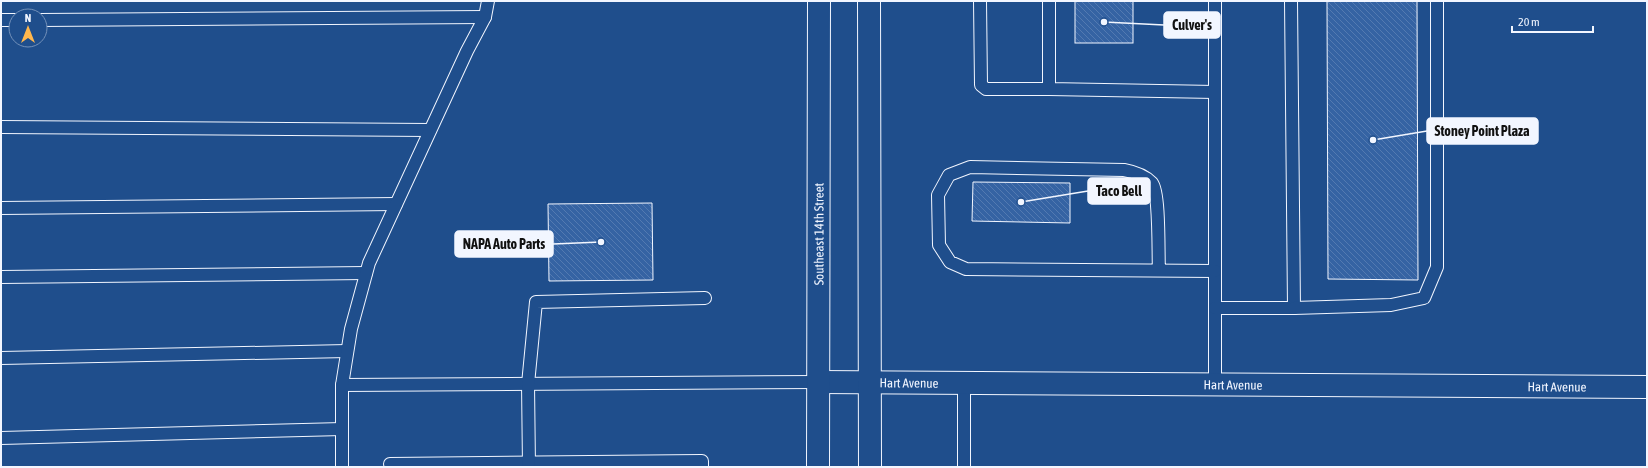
<svg xmlns="http://www.w3.org/2000/svg" width="1648" height="468" viewBox="0 0 1648 468" font-family="'Asap Condensed',sans-serif">
  <style>
    .building { fill: url(#building-back-hatch); stroke: #f2f6ff }
    .lines { fill: none; stroke-linecap: round; stroke-linejoin: round }
    .service-casing { stroke: #f2f6ff; stroke-width: 14 }
    .minor-casing { stroke: #f2f6ff; stroke-width: 24 }
    .primary-casing { stroke: #f2f6ff; stroke-width: 24 }
    .service { stroke: #1f4e8c; stroke-width: 12 }
    .minor { stroke: #1f4e8c; stroke-width: 22 }
    .primary { stroke: #1f4e8c; stroke-width: 22 }
    .labels { text-anchor: middle; stroke-width: 3; stroke-linejoin: round; paint-order: stroke }
    .street-label { font-size: 13px; fill: #f2f6ff; stroke: #1f4e8c }
    .leader { fill: none; stroke: #f2f6ff; stroke-width: 1.5 }
    .callout-dot { fill: #f2f6ff; stroke: #1f4e8c; stroke-width: 1.5 }
    .callout { fill: #f2f6ff; stroke: #f2f6ff; stroke-width: 1.5 }
    .callout-label { font-size: 14px; text-anchor: middle; font-weight: bold; fill: #111 }
  </style>
  <defs>
    <pattern id="building-back-hatch" width="6" height="6" patternUnits="userSpaceOnUse"><rect width="6" height="6" fill="#3563a3"/><path d="M-1 5l2 2M0 0l6 6M5-1l2 2" fill="none" stroke="#537ab1"/></pattern>
  </defs>
  <rect width="100%" height="100%" fill="#1f4e8c"/>
  <g class="building">
    <rect x="1075" y="1" width="58" height="42"/>
    <path d="M1327 1H1417L1418 280 1328 279Z"/>
    <path d="M973 182 1070 183V223L972 221Z"/>
    <path d="M652 203 653 280 549 281 548 204Z"/>
  </g>
  <g class="lines">
    <defs>
      <g id="service">
        <path d="M980 1 981 85 986 89H1049"/>
        <path d="M1049 1V89L1215 92"/>
        <path d="M1215 1V384"/>
        <path d="M1 20H16"/>
        <path d="M40 20 485 17"/>
        <path d="M1 127 430 130"/>
        <path d="M1 208 396 204"/>
        <path d="M1159 270C1158 255 1160 193 1152 183 1144 175 1135 172 1124 170L970 167 949 175 938 195 939 245 950 262 966 269 1215 271"/>
        <path d="M1 277 366 273"/>
        <path d="M1215 308H1294L1291 1"/>
        <path d="M1294 308 1391 305 1424 298 1437 267V1"/>
        <path d="M1 358 347 351"/>
        <path d="M964 383V467"/>
        <path d="M342 385 818 382"/>
        <path d="M1 438 342 429"/>
        <path d="M390 464 702 461V467"/>
        <path d="M342 467V385L351 329 369 263 467 51 485 17 488 1"/>
        <path d="M529 467 528 384 536 302 705 298"/>
      </g>
      <g id="minor">
        <path id="s1" d="M818 382 1647 387"/>
      </g>
      <g id="primary">
        <path d="M869 1 870 467"/>
        <path id="s2" d="M818 467 819 1"/>
      </g>
    </defs>
    <use href="#service" class="service-casing"/>
    <use href="#minor" class="minor-casing"/>
    <use href="#primary" class="primary-casing"/>
    <use href="#service" class="service"/>
    <use href="#minor" class="minor"/>
    <use href="#primary" class="primary"/>
  </g>
  <g class="labels">
    <g class="street-label">
      <text dy="5" stroke="none"><textPath href="#s2" startOffset="233">Southeast 14th Street</textPath></text>
      <text dy="5" stroke="none"><textPath href="#s1" startOffset="91">Hart Avenue</textPath></text>
      <text dy="5" stroke="none"><textPath href="#s1" startOffset="415">Hart Avenue</textPath></text>
      <text dy="5" stroke="none"><textPath href="#s1" startOffset="739">Hart Avenue</textPath></text>
    </g>
  </g>
  <path class="leader" d="M1104 22L1164 25M1373 140L1427 131M1021 202L1088 191M601 242L553 244"/>
  <g class="callout-dot">
    <circle cx="1104" cy="22" r="4"/>
    <circle cx="1373" cy="140" r="4"/>
    <circle cx="1021" cy="202" r="4"/>
    <circle cx="601" cy="242" r="4"/>
  </g>
  <g class="callout">
    <rect x="1164" y="12" width="56" height="26" rx="4"/>
    <rect x="1427" y="118" width="111" height="26" rx="4"/>
    <rect x="1088" y="178" width="62" height="26" rx="4"/>
    <rect x="455" y="231" width="98" height="26" rx="4"/>
  </g>
  <g class="callout-label">
    <text x="1192" y="30">Culver's</text>
    <text x="1482" y="136">Stoney Point Plaza</text>
    <text x="1119" y="196">Taco Bell</text>
    <text x="504" y="249">NAPA Auto Parts</text>
  </g>
  <rect width="1648" height="468" fill="none" stroke="#f2f6ff" stroke-width="4"/>
  <g transform="translate(28 28)"><circle r="19" fill="#1f4e8c" stroke="#7391ba"/>
  <path d="M0-3L7 15L0 10L-7 15Z" fill="#ffb74d"/>
  <text y="-6" font-size="11" font-weight="bold" text-anchor="middle" fill="#f2f6ff">N</text>
  </g>
  <path d="M1512 26v6h81v-6" fill="none" stroke="#f2f6ff" stroke-width="2"/>
  <text x="1518" y="26" font-size="12" fill="#f2f6ff" stroke="#1f4e8c" stroke-width="3" paint-order="stroke">20 m</text>
</svg>
